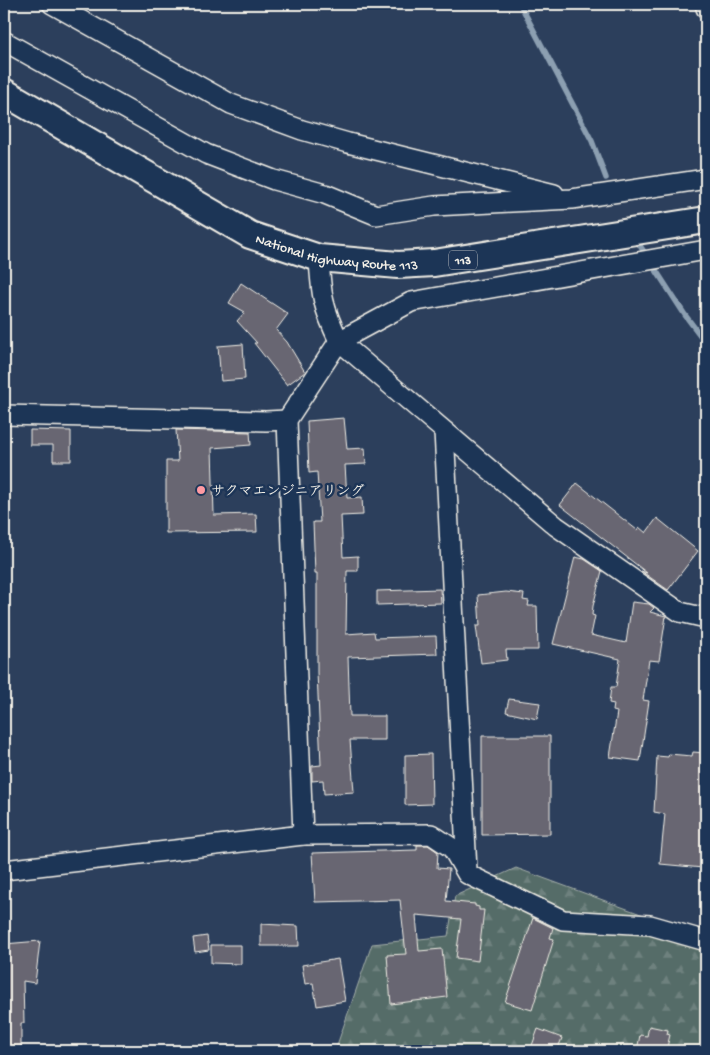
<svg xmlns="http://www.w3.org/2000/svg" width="710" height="1055" viewBox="0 0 710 1055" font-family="'Gochi Hand','Klee One',sans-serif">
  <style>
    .forest { fill: url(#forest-firs); stroke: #a4aea8 }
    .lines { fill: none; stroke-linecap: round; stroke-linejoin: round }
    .stream { stroke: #8c9fb1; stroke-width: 5.5 }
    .building { fill: #686672; stroke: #f4f1e8 }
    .minor-casing { stroke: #f4f1e8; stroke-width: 22 }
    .highway-casing { stroke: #f4f1e8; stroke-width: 30 }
    .minor { stroke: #1d3557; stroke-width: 19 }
    .highway { stroke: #1d3557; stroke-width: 26 }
    .poi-dot { fill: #ff9aa2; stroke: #1d3557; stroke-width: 2 }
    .labels { text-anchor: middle; stroke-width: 5; stroke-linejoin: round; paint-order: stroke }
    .shield { fill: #1d3557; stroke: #b4b9bc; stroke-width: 1 }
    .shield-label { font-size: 12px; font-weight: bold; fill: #f4f1e8 }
    .street-label { font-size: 14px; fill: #f4f1e8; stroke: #1d3557 }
    .poi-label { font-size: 14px; font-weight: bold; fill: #f4f1e8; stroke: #1d3557; text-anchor: start }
  </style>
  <defs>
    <pattern id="forest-firs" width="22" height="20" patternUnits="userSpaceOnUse" patternTransform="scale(1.25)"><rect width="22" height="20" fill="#556c68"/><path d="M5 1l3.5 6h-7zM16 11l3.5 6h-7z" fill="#6e817e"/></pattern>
  </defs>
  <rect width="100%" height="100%" fill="#2c3f5c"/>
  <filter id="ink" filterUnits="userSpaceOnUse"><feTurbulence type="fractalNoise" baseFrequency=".02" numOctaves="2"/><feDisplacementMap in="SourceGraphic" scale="10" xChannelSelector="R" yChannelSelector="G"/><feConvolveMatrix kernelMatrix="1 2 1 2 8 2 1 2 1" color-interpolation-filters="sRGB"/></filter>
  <g filter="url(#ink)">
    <path class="forest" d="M516 868 706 938V1051H335L372 944 448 936 455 896Z"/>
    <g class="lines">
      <g class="stream">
        <path d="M520 4 592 141 606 178"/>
        <path d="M637 241 685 315 706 343"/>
      </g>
    </g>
    <g class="building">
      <path d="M241 283 288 314 276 330 287 342 305 372 287 385 254 343H257L237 321 245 312 229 303Z"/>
      <path d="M243 344 245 379 221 381 218 346Z"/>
      <path d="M344 418 347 449 365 448 366 464 345 465 347 498 362 497 363 515 341 516 343 557 358 556V571H347L346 634 374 632 375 638 436 636 437 654 348 657 350 716H385V740H350L354 792 324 794 323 780 312 781V766L321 765 317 672V573H315L313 522H320L317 472 309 473 307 421Z"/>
      <path d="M30 430 71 431V461H53V445H30Z"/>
      <path d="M176 430 250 432 251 445 212 448 214 515 256 514 257 532 166 533V461H178Z"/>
      <path d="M577 483 637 530 639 527 646 533 657 518 698 551 668 590 641 571 647 573 560 505Z"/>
      <path d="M575 557 584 559 602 571 593 606 592 615 595 616 591 635 626 643 632 602 649 604 654 608 650 612 666 616 659 661 649 660 643 700 649 701 640 761 610 757 617 712 613 711 614 704 609 703 611 687H616L620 659 553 644Z"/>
      <path d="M440 589 441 603 377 605V591Z"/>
      <path d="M506 592 524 594 523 600 529 601 528 606H537L538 650H506L507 660 481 663 476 626H480L478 595Z"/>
      <path d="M509 699 540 703 537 719 506 712Z"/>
      <path d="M482 736H550V834L482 835Z"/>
      <path d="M693 752 706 753V848L703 868 660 864 665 814 654 812 657 756 668 757 669 754 692 756Z"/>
      <path d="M431 754 432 804 405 805V755Z"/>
      <path d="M417 845H428L438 852 437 868 449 869 446 901 475 904V906L479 907V910H484L478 961 456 958 461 919 416 915 419 951 442 949 447 997 391 1004 387 955 406 954 400 900 315 902 312 853 417 850Z"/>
      <path d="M533 918 553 928 550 938 554 939 532 1010 505 1002Z"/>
      <path d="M261 924 298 926 299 946H261Z"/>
      <path d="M207 936 209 950 195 952 193 938Z"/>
      <path d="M40 941 35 983 23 981 24 1023H21V1051H4V944Z"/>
      <path d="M211 945H241V964L211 963Z"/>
      <path d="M338 959 345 1001 317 1006 313 983 305 984 302 965Z"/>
      <path d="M649 1026 668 1030 667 1034 670 1035 666 1051H637L640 1035 647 1036Z"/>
      <path d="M538 1029 562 1038 557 1051H530Z"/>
    </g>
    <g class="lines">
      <defs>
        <g id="minor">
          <path d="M52 4 231 104 302 130 348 143 554 194"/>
          <path d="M705 4 706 8"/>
          <path d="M4 41 206 154 274 180 325 194 376 215 434 206 572 199 706 179"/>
          <path d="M319 258C321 295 323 308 339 341L556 526 680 612 706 618"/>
          <path d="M4 415 266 421 287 420"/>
          <path d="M444 431 467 870"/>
          <path d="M303 835 287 420 339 341 411 302 706 250"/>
          <path d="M4 870 303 835 431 834 452 848 467 874 563 920 650 925 706 941"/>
        </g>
        <g id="highway">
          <path id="s1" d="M4 92 250 235 319 258 398 265 434 263 706 220"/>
        </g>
      </defs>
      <use href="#minor" class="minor-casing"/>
      <use href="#highway" class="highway-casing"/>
      <use href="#minor" class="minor"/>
      <use href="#highway" class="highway"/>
    </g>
  </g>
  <circle class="poi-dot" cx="201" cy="490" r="5"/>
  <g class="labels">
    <rect class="shield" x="449" y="250.5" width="28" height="19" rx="4"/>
    <g class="shield-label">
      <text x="463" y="264">113</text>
    </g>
    <g class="street-label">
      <text dy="5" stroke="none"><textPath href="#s1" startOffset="374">National Highway Route 113</textPath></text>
    </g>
    <g class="poi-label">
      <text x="211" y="495">サクマエンジニアリング</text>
    </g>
  </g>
  <rect width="710" height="1055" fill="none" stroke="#1d3557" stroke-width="20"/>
  <rect x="10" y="10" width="690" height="1035" fill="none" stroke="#f4f1e8" stroke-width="2" filter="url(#ink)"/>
</svg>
